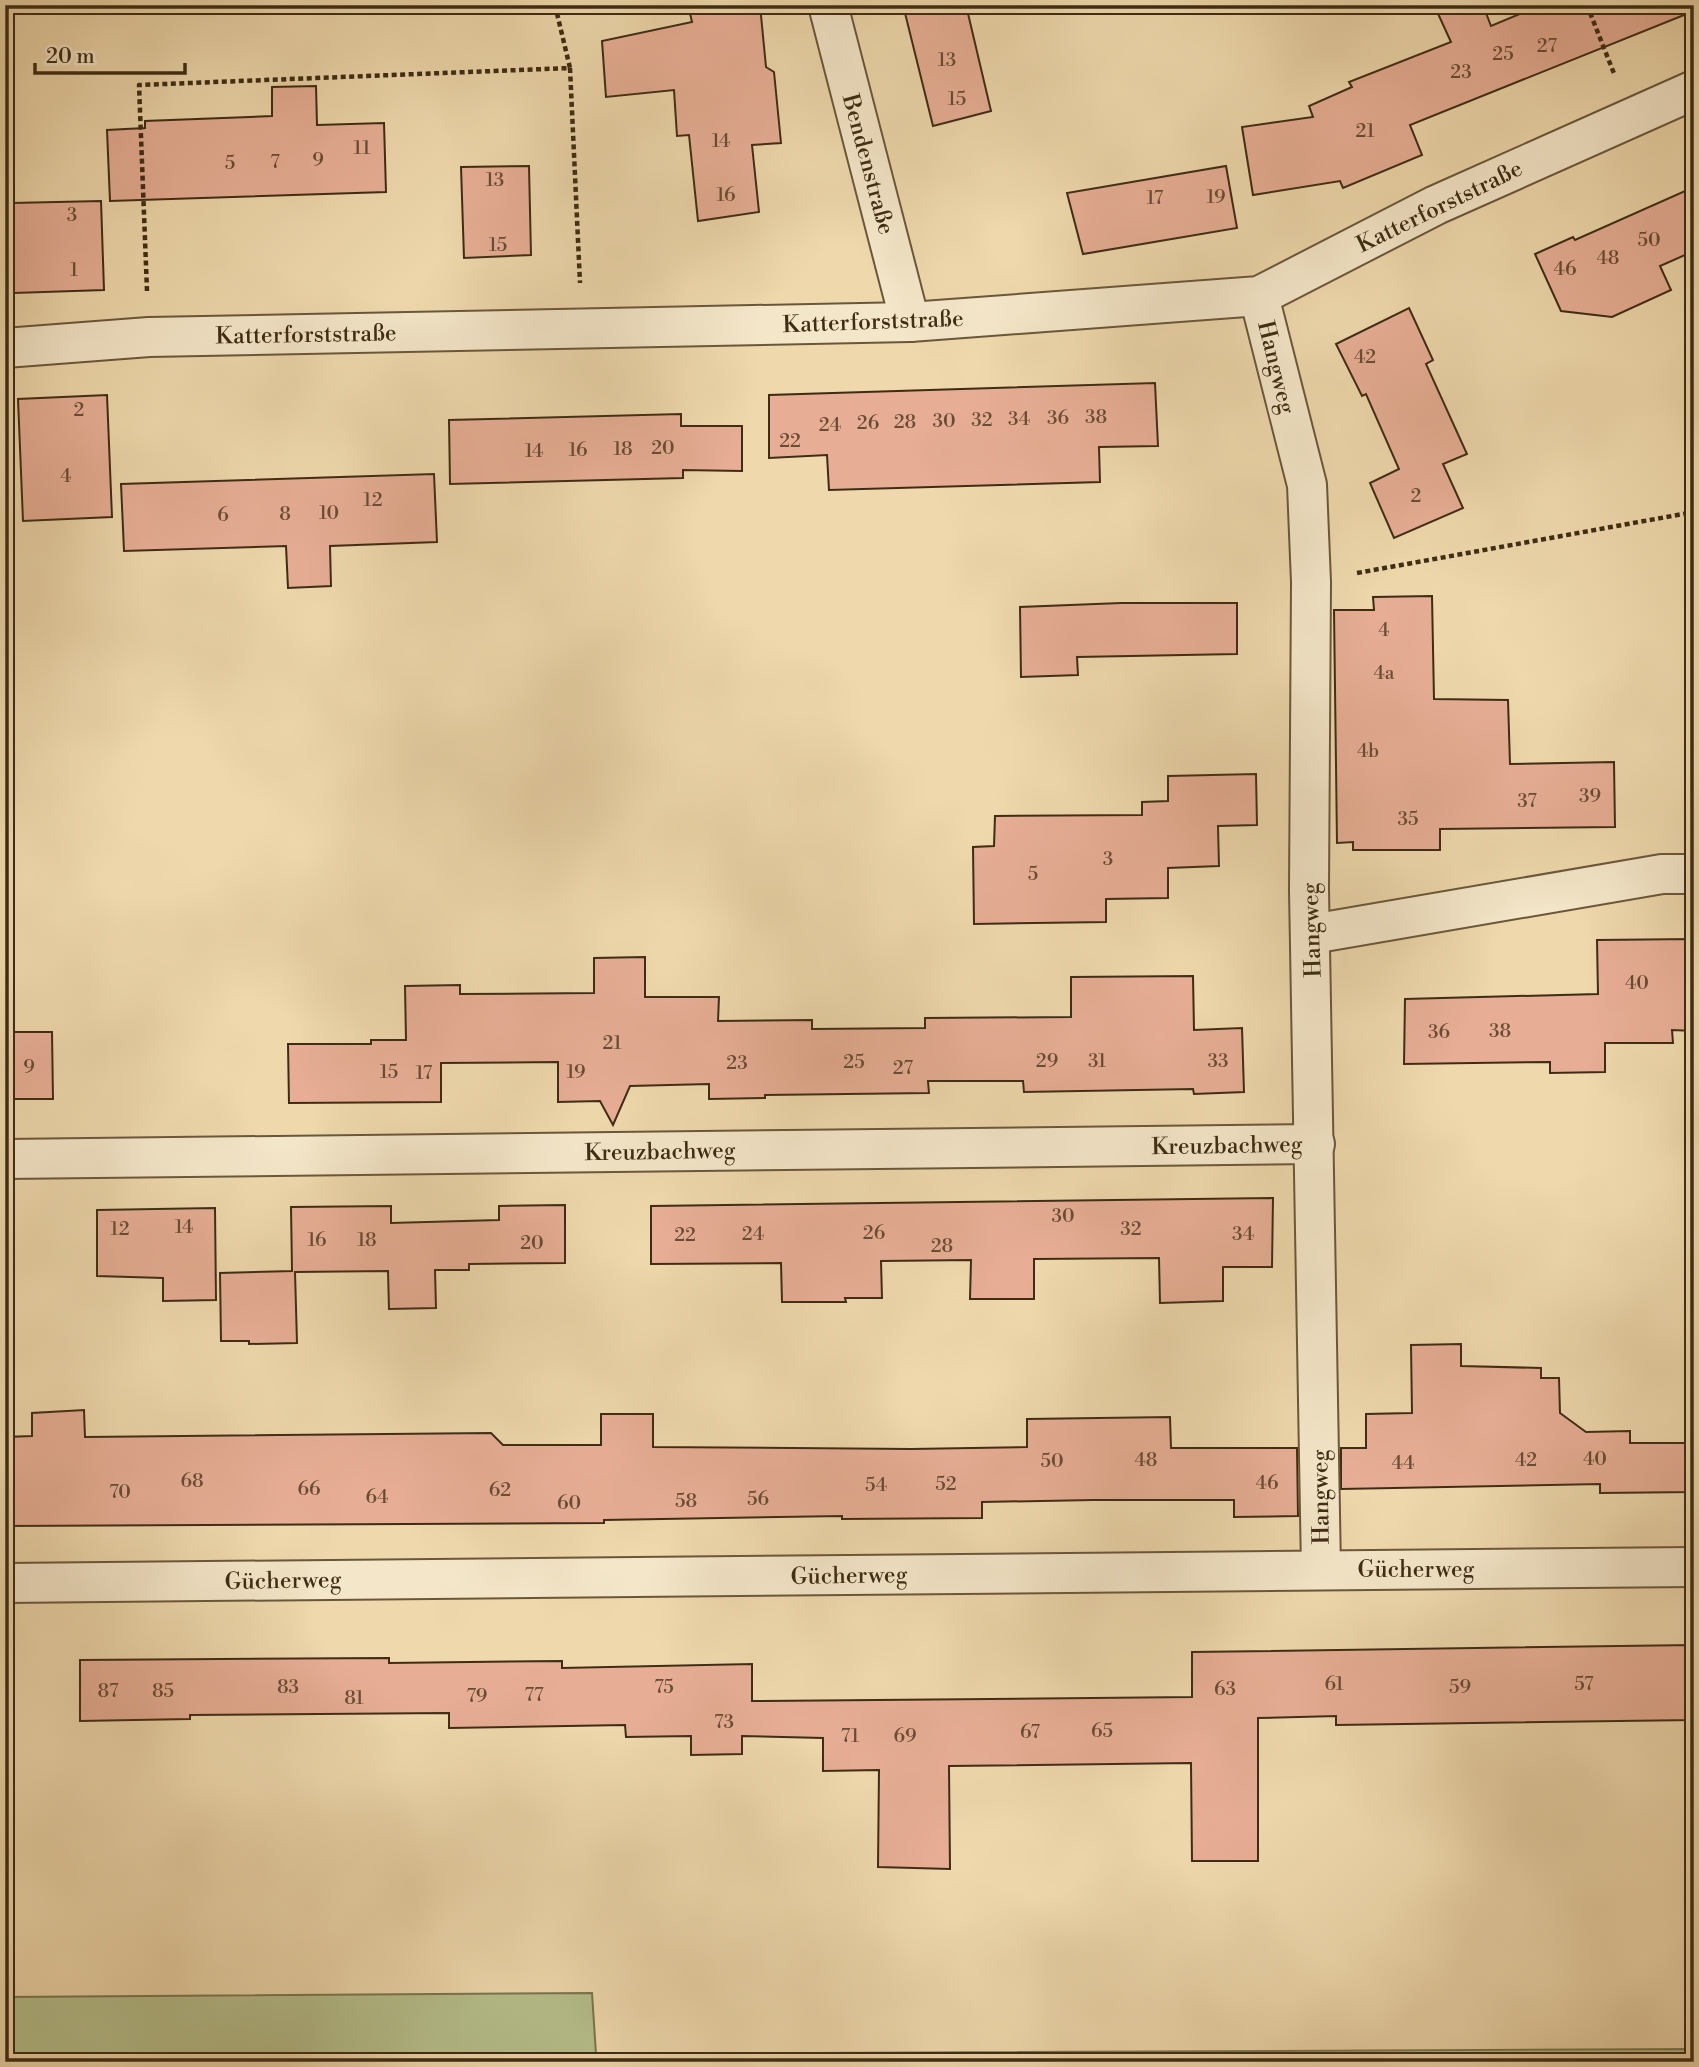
<svg xmlns="http://www.w3.org/2000/svg" width="1699" height="2067" viewBox="0 0 1699 2067" font-family="'Libre Bodoni',serif">
  <style>
    .green { fill: #b5bf8c; stroke: #7a7650; stroke-width: 2 }
    .building { fill: #e7ae95; stroke: #3e2c14; stroke-width: 2 }
    .lines { fill: none; stroke-linecap: round; stroke-linejoin: round }
    .street-casing { stroke: #6a573a; stroke-width: 42 }
    .path { stroke: #3e2c14; stroke-width: 4.5; stroke-dasharray: 5 3.5; stroke-linecap: butt }
    .street { stroke: #f4e6c9; stroke-width: 38 }
    .labels { text-anchor: middle; stroke-width: 6; stroke-linejoin: round; paint-order: stroke }
    .number-label { font-size: 19px; fill: #684c34 }
    .street-label { font-size: 23px; fill: #3e2c14; stroke: #f4e6c9 }
  </style>
  <rect width="100%" height="100%" fill="#eed8ac"/>
  <filter id="stains"><feTurbulence type="fractalNoise" baseFrequency=".00286" numOctaves="4"/><feColorMatrix values="0 0 0 0 .2 0 0 0 0 .09 0 0 0 0 .02 0 0 0 .5 -.17"/></filter>
  <radialGradient id="worn" r=".72"><stop offset=".6" stop-color="#630" stop-opacity="0"/><stop offset="1" stop-color="#630" stop-opacity=".3"/></radialGradient>
  <path class="green" d="M592 1993 596 2054 1694 2049V2062H5V1997Z"/>
  <g class="building">
    <path d="M688 5H760L766 67 774 72 781 143 752 145 759 212 698 221 689 135 677 136 674 90 606 97 602 41 692 22Z"/>
    <path d="M903 5H966L991 111 933 126Z"/>
    <path d="M1434 5H1483L1491 26 1541 5H1694V11L1410 125 1422 155 1343 188 1340 181 1253 195 1242 127 1313 117 1309 106 1352 87 1349 82 1451 42Z"/>
    <path d="M316 86 317 125 384 123 386 192 110 201 107 130 145 128V121L272 116V87Z"/>
    <path d="M529 166 531 255 464 258 461 167Z"/>
    <path d="M1226 166 1237 228 1083 254 1067 193Z"/>
    <path d="M1694 187V251L1660 266 1671 290 1612 317 1561 311 1535 254 1573 237 1575 240Z"/>
    <path d="M101 201 104 290 14 293 12 203Z"/>
    <path d="M1409 308 1433 360 1426 364 1467 454 1443 464 1463 508 1394 538 1370 483 1399 469 1366 394 1362 396 1336 344Z"/>
    <path d="M1155 383 1158 446 1099 447 1100 482 829 490 827 455 769 458V395Z"/>
    <path d="M107 395 112 517 23 521 18 399Z"/>
    <path d="M681 414V426H742V471L683 470V478L450 484 449 420Z"/>
    <path d="M434 474 437 542 330 546 331 586 288 588 286 546 124 551 121 484Z"/>
    <path d="M1432 596 1434 699 1508 700 1510 764 1614 762 1615 827 1440 829V850H1353V842L1337 843 1334 610H1374L1373 597Z"/>
    <path d="M1121 603H1237V654L1077 657 1078 675 1021 677 1020 607Z"/>
    <path d="M1256 774 1257 825 1218 826 1219 866 1168 868V898L1106 899V922L974 924 973 847 994 846 995 816 1142 815V802L1168 801V776Z"/>
    <path d="M1694 939V1031L1672 1030 1673 1043H1605V1072L1550 1073V1062L1404 1064 1405 999 1598 994 1597 940Z"/>
    <path d="M645 957V997H719L718 1021 812 1020V1029L925 1028V1018L1071 1017V977L1193 976 1194 1030 1242 1028 1244 1092 1194 1094 1193 1089 1024 1092 1023 1081H928L929 1093 765 1095V1098L709 1099V1084L630 1086 613 1125 600 1101 558 1102V1062L441 1063V1102L289 1103 288 1044H371V1040H406L405 986 460 985V994L594 993V958Z"/>
    <path d="M5 1032H52L53 1099H5Z"/>
    <path d="M1273 1198 1272 1267H1223V1301L1160 1303 1159 1258 1034 1259V1299H970L971 1260 881 1261 882 1298H845L846 1302H782L781 1263 651 1264V1206Z"/>
    <path d="M565 1205V1263L469 1264V1270H435L436 1308 389 1309 388 1271 295 1272 297 1343 249 1344V1341H221L220 1273 292 1271 291 1207 391 1206V1223L499 1220V1206Z"/>
    <path d="M215 1208 216 1300 163 1301V1278L97 1276V1210Z"/>
    <path d="M1461 1344V1366L1541 1368V1378H1559L1560 1413 1586 1432 1630 1431V1443H1694V1492L1600 1493V1484L1341 1489V1448H1366V1414L1412 1413 1411 1345Z"/>
    <path d="M84 1410 85 1437 491 1433 503 1445H601V1414H653V1447L911 1449 1027 1447V1419L1170 1417 1171 1448H1297L1298 1516 1234 1517V1500H1093L982 1502V1518L842 1519V1516L604 1520V1523L5 1526V1437L32 1436V1413Z"/>
    <path d="M1694 1645V1720L1336 1725V1716L1258 1718V1861H1192L1191 1763 949 1766 950 1869 878 1867 879 1770 823 1771V1738L742 1736V1754L691 1755V1736L626 1737 625 1725 449 1728V1713L190 1715V1719L80 1721V1660L389 1658V1663L562 1661V1668L752 1664V1701L877 1700 1192 1697V1652Z"/>
  </g>
  <g class="lines">
    <defs>
      <g id="street">
        <path d="M828 5 910 322"/>
        <path d="M1259 296 1307 485 1311 582 1309 890 1321 1570"/>
        <path d="M5 348 149 337 910 322 1259 296 1436 205 1694 90"/>
        <path d="M1312 934 1662 874H1694"/>
        <path d="M5 1159 1315 1144"/>
        <path d="M5 1583 1694 1567"/>
      </g>
    </defs>
    <use href="#street" class="street-casing"/>
    <g class="path">
      <path d="M555 5 570 68"/>
      <path d="M1587 5 1615 76"/>
      <path d="M147 291 139 85 570 68 580 283"/>
      <path d="M1357 573 1694 512"/>
    </g>
    <use href="#street" class="street"/>
  </g>
  <g class="labels">
    <g class="number-label">
      <text x="1547" y="52">27</text>
      <text x="1503" y="60">25</text>
      <text x="947" y="66">13</text>
      <text x="1461" y="78">23</text>
      <text x="957" y="105">15</text>
      <text x="1365" y="137">21</text>
      <text x="721" y="147">14</text>
      <text x="362" y="154">11</text>
      <text x="318" y="166">9</text>
      <text x="275" y="168">7</text>
      <text x="230" y="169">5</text>
      <text x="495" y="186">13</text>
      <text x="726" y="201">16</text>
      <text x="1216" y="203">19</text>
      <text x="1155" y="204">17</text>
      <text x="72" y="221">3</text>
      <text x="1649" y="246">50</text>
      <text x="498" y="251">15</text>
      <text x="1608" y="264">48</text>
      <text x="1565" y="275">46</text>
      <text x="74" y="276">1</text>
      <text x="1365" y="363">42</text>
      <text x="79" y="416">2</text>
      <text x="1096" y="423">38</text>
      <text x="1058" y="424">36</text>
      <text x="1019" y="425">34</text>
      <text x="982" y="426">32</text>
      <text x="944" y="427">30</text>
      <text x="905" y="428">28</text>
      <text x="868" y="429">26</text>
      <text x="830" y="431">24</text>
      <text x="790" y="447">22</text>
      <text x="663" y="454">20</text>
      <text x="623" y="455">18</text>
      <text x="578" y="456">16</text>
      <text x="534" y="457">14</text>
      <text x="66" y="482">4</text>
      <text x="1416" y="502">2</text>
      <text x="373" y="506">12</text>
      <text x="329" y="519">10</text>
      <text x="285" y="520">8</text>
      <text x="223" y="521">6</text>
      <text x="1384" y="636">4</text>
      <text x="1384" y="679">4a</text>
      <text x="1368" y="757">4b</text>
      <text x="1590" y="802">39</text>
      <text x="1527" y="807">37</text>
      <text x="1408" y="825">35</text>
      <text x="1108" y="865">3</text>
      <text x="1033" y="880">5</text>
      <text x="1637" y="989">40</text>
      <text x="1500" y="1037">38</text>
      <text x="1439" y="1038">36</text>
      <text x="612" y="1049">21</text>
      <text x="1047" y="1067">29</text>
      <text x="1097" y="1067">31</text>
      <text x="1218" y="1067">33</text>
      <text x="854" y="1068">25</text>
      <text x="737" y="1069">23</text>
      <text x="29" y="1073">9</text>
      <text x="903" y="1074">27</text>
      <text x="389" y="1078">15</text>
      <text x="576" y="1078">19</text>
      <text x="424" y="1079">17</text>
      <text x="1063" y="1222">30</text>
      <text x="184" y="1233">14</text>
      <text x="120" y="1235">12</text>
      <text x="1131" y="1235">32</text>
      <text x="874" y="1239">26</text>
      <text x="753" y="1240">24</text>
      <text x="1243" y="1240">34</text>
      <text x="685" y="1241">22</text>
      <text x="317" y="1246">16</text>
      <text x="367" y="1246">18</text>
      <text x="532" y="1249">20</text>
      <text x="942" y="1252">28</text>
      <text x="1595" y="1465">40</text>
      <text x="1146" y="1466">48</text>
      <text x="1526" y="1466">42</text>
      <text x="1052" y="1467">50</text>
      <text x="1403" y="1469">44</text>
      <text x="192" y="1487">68</text>
      <text x="1267" y="1489">46</text>
      <text x="946" y="1490">52</text>
      <text x="876" y="1491">54</text>
      <text x="309" y="1495">66</text>
      <text x="500" y="1496">62</text>
      <text x="120" y="1498">70</text>
      <text x="377" y="1503">64</text>
      <text x="758" y="1505">56</text>
      <text x="686" y="1507">58</text>
      <text x="569" y="1509">60</text>
      <text x="1334" y="1690">61</text>
      <text x="1584" y="1690">57</text>
      <text x="288" y="1693">83</text>
      <text x="664" y="1693">75</text>
      <text x="1460" y="1693">59</text>
      <text x="1225" y="1695">63</text>
      <text x="108" y="1697">87</text>
      <text x="163" y="1697">85</text>
      <text x="534" y="1701">77</text>
      <text x="477" y="1702">79</text>
      <text x="354" y="1704">81</text>
      <text x="724" y="1728">73</text>
      <text x="1102" y="1737">65</text>
      <text x="1030" y="1738">67</text>
      <text x="850" y="1742">71</text>
      <text x="905" y="1742">69</text>
    </g>
    <g class="street-label">
      <text transform="translate(869 164) rotate(75)" y="8">Bendenstraße</text>
      <text transform="translate(1439 206) rotate(-26)" y="8">Katterforststraße</text>
      <text transform="translate(873 321) rotate(-2)" y="8">Katterforststraße</text>
      <text transform="translate(306 334) rotate(-1)" y="8">Katterforststraße</text>
      <text transform="translate(1277 367) rotate(76)" y="8">Hangweg</text>
      <text transform="translate(1311 930) rotate(-92)" y="8">Hangweg</text>
      <text transform="translate(1227 1145) rotate(-1)" y="8">Kreuzbachweg</text>
      <text transform="translate(660 1151) rotate(-1)" y="8">Kreuzbachweg</text>
      <text transform="translate(1320 1497) rotate(-91)" y="8">Hangweg</text>
      <text x="1416" y="1577">Gücherweg</text>
      <text transform="translate(849 1575) rotate(-1)" y="8">Gücherweg</text>
      <text transform="translate(283 1580) rotate(-1)" y="8">Gücherweg</text>
    </g>
  </g>
  <rect width="1699" height="2067" fill="none" stroke="#eed8ac" stroke-width="28"/>
  <rect x="7" y="7" width="1685" height="2053" fill="none" stroke="#3e2c14" stroke-width="3.5"/>
  <rect x="14" y="14" width="1671" height="2039" fill="none" stroke="#3e2c14" stroke-width="2"/>
  <path d="M35 63v10h150v-10" fill="none" stroke="#3e2c14" stroke-width="3.5"/>
  <text x="46" y="63" font-size="21" fill="#3e2c14" stroke="#f4e6c9" stroke-width="5" paint-order="stroke">20 m</text>
  <rect width="100%" height="100%" filter="url(#stains)"/>
  <rect width="100%" height="100%" fill="url(#worn)"/>
</svg>
